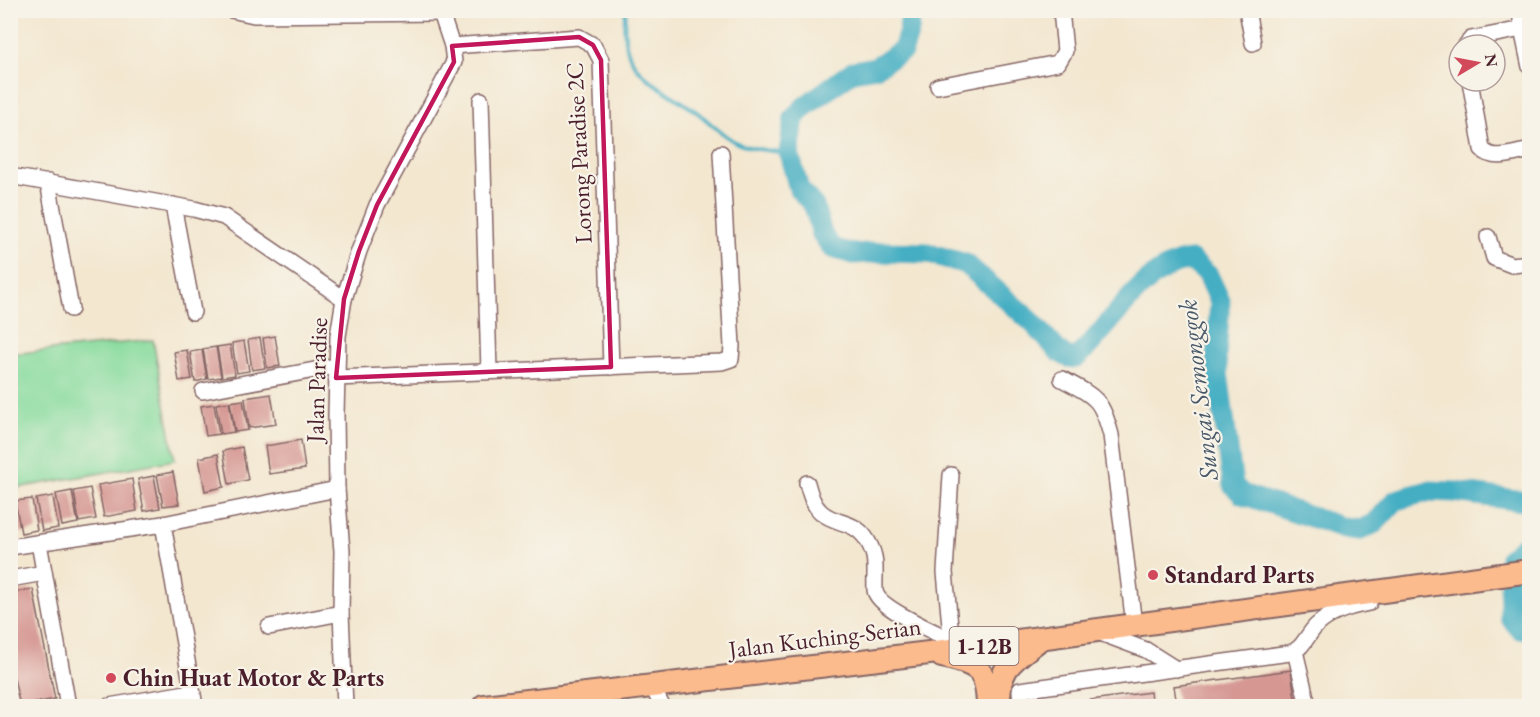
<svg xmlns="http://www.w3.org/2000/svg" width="1540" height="717" viewBox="0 0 1540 717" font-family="'EB Garamond',serif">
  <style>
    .green { fill: #87db9e; stroke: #687d64; stroke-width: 1.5 }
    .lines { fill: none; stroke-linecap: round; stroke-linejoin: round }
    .stream { stroke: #44aec3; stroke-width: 4 }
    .river { stroke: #44aec3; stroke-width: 21 }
    .building { fill: #d69793 }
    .minor-casing { stroke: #856565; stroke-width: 18 }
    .highway-casing { stroke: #856565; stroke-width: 26 }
    .minor { stroke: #fff; stroke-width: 15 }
    .highway { stroke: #fbbb8d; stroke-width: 22 }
    .marked { fill: none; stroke: #c2185b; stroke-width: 4.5; stroke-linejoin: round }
    .poi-dot { fill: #d1495b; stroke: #f7f3e8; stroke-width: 2 }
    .labels { text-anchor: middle; stroke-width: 4.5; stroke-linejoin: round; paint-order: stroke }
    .shield { fill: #f7f3e8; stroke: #7e5f64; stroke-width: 1.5 }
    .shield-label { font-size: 22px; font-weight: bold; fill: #4a1f2b }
    .street-label { font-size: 24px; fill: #4a1f2b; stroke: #f7f3e8 }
    .poi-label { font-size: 24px; font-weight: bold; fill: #4a1f2b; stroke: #f7f3e8; text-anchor: start }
    .water-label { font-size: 26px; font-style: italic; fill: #485868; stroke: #f7f3e8 }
  </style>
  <rect width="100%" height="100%" fill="#f7f3e8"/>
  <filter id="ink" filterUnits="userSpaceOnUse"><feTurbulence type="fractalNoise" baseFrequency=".0167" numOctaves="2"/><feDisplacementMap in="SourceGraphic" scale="12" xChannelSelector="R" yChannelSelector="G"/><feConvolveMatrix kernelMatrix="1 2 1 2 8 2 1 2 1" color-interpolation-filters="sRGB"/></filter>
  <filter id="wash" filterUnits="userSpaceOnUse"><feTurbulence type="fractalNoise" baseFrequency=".008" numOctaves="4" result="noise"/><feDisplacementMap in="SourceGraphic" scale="24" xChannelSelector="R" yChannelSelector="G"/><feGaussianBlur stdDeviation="1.35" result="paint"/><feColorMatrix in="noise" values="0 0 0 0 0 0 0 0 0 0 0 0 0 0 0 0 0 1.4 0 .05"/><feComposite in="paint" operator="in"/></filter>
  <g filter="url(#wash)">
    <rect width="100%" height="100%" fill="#f3e7d0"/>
    <path class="green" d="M153 340 175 460 11 489V354Z"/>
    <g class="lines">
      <path class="stream" d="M626 10C616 69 650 80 691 108 708 119 721 136 739 144 754 150 773 151 789 153"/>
      <g class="river">
        <path d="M911 10 909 31 903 50 876 67 853 71 804 107 794 118 789 153 799 189 814 206 822 234 832 248 853 254 884 252 928 253 966 264 1032 322 1059 352 1068 357 1076 358C1112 327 1141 266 1191 260L1208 275 1220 301 1216 358 1233 485 1242 494 1344 528 1360 530 1375 523 1396 500 1429 491 1455 492 1530 502"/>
        <path d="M1530 541 1510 558V617L1520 629 1530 631"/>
      </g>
    </g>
    <g id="blocks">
      <g class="building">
        <path d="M275 336 280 366 267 368 263 338Z"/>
        <path d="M260 338 265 368 252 370 248 340Z"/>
        <path d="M244 341 249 371 237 373 232 343Z"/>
        <path d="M230 345 235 375 222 377 217 347Z"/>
        <path d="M216 347 221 377 208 379 203 349Z"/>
        <path d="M187 350 192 379 179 381 174 352Z"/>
        <path d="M202 350 207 379 195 382 190 352Z"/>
        <path d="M271 394 276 424 249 428 245 398Z"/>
        <path d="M243 400 248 430 235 432 230 402Z"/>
        <path d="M229 402 234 432 221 434 216 404Z"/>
        <path d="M214 404 219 434 206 436 201 406Z"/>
        <path d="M301 440 305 469 269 474 265 446Z"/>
        <path d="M242 447 248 480 229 484 223 451Z"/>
        <path d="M218 454 224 487 205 491 199 458Z"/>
        <path d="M173 472 179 504 163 506 157 475Z"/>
        <path d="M154 476 160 508 144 511 138 479Z"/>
        <path d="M132 479 137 511 104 517 98 485Z"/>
        <path d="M90 488 96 519 79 522 74 491Z"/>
        <path d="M72 491 78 523 62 526 56 494Z"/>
        <path d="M53 496 58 528 42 531 36 499Z"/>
        <path d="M32 499 37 530 21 533 15 501Z"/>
        <path d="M33 589 55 699 20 706 10 660V593Z"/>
        <path d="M1291 670 1296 705 1283 706H1177L1174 686Z"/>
        <path d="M1150 692 1152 706H1054V705Z"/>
      </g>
    </g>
  </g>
  <g filter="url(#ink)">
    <use href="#blocks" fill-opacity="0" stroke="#856565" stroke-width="1.5"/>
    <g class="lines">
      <defs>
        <g id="minor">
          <path d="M231 10 254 15 440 13"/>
          <path d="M1247 10 1253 43"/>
          <path d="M1522 29 1530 67"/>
          <path d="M1466 45 1471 39 1522 29 1520 10"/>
          <path d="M452 46 579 37 593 45 601 60 611 367"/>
          <path d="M1470 81 1482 149C1493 162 1515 153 1530 150"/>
          <path d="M938 86 1058 63 1065 51 1061 10"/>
          <path d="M481 100 489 371"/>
          <path d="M10 176 194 209 224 217 344 299"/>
          <path d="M48 182 71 309"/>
          <path d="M173 205 193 312"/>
          <path d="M1488 237 1494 258 1512 265 1530 263"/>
          <path d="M336 378 722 362 731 359 732 346 721 153"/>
          <path d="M1062 379C1096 397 1101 398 1111 435L1134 625"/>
          <path d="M203 391 336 366"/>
          <path d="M951 475 945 572 952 647"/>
          <path d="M807 483C810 494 813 505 821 512 834 524 854 521 865 537 879 557 874 568 875 590 876 607 935 632 951 640"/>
          <path d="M163 524 195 706"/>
          <path d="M39 543 68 706"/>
          <path d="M10 547 163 524 337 489"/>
          <path d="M10 579 44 573"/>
          <path d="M269 627 341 613"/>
          <path d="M1095 631 1146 650 1176 669"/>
          <path d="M1295 651 1308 706"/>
          <path d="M652 686 662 706"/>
          <path d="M109 706 192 692"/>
          <path d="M345 706 341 613 342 551 337 489 336 414 338 336 344 299 359 251 377 205 454 62 452 46 440 10"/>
          <path d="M1021 706 1020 690 1290 653C1303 649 1307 635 1316 626 1331 612 1349 607 1369 603"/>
        </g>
        <g id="highway">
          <path d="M942 656C978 664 987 668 988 706"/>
          <path d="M484 706 929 653 1530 571"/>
          <path d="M999 706C998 666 1011 662 1040 639"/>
        </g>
      </defs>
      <use href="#minor" class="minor-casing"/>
      <use href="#highway" class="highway-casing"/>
      <use href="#minor" class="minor"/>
      <use href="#highway" class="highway"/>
    </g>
  </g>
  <path class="marked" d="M579 37 593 45 601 60 611 367 336 378 344 299 359 251 377 205 454 62 452 46Z"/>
  <g class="poi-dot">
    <circle cx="1153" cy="575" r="6"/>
    <circle cx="111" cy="678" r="6"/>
  </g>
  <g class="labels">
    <rect class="shield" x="949.5" y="627" width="69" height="38" rx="4.5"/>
    <g class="shield-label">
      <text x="984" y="654">1-12B</text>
    </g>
    <g class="street-label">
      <text transform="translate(579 153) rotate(-93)" y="8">Lorong Paradise 2C</text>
      <text transform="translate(317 380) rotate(-88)" y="8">Jalan Paradise</text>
      <text transform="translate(825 638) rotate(-7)" y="8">Jalan Kuching-Serian</text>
    </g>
    <g class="poi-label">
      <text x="1165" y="583">Standard Parts</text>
      <text x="123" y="686">Chin Huat Motor &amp; Parts</text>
    </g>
    <g class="water-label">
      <text transform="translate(1198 390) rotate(-97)" y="9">Sungai Semonggok</text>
    </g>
  </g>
  <rect width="1540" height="717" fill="none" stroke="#f7f3e8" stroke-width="36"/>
  <g transform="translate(1477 63) rotate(80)"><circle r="28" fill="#f7f3e8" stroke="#b29e9c" stroke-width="1.5"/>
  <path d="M0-4.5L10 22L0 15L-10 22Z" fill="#d1495b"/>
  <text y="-9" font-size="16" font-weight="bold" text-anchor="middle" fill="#4a1f2b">N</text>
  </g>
</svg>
